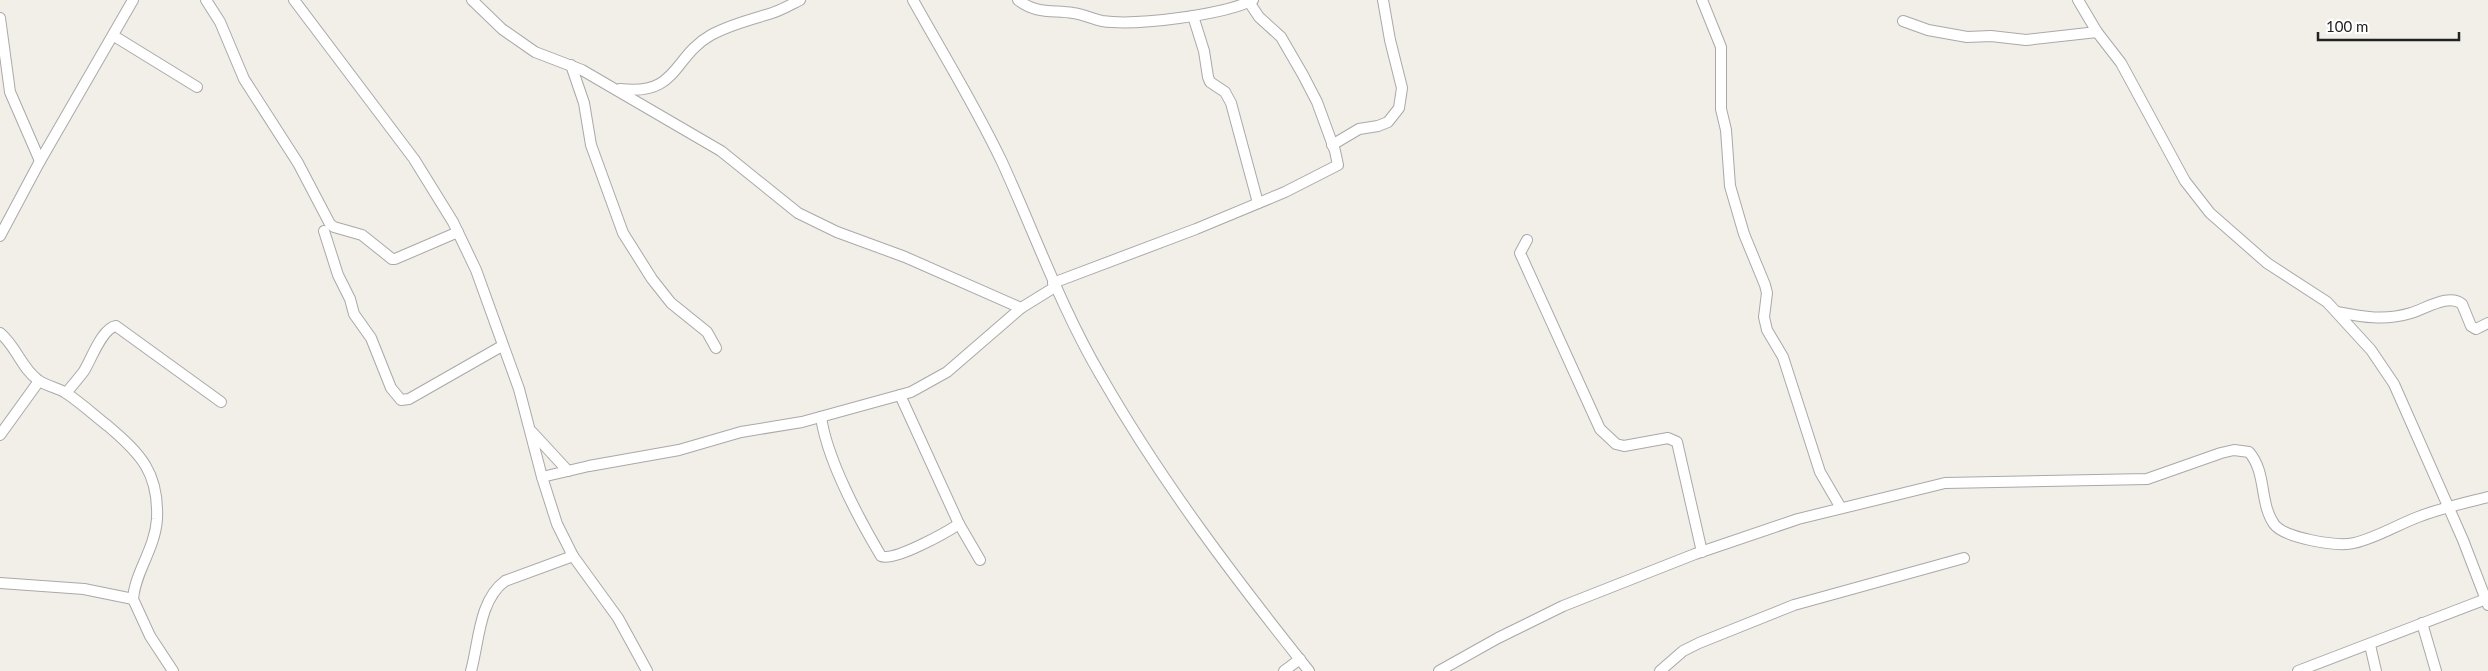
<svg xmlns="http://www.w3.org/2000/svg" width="2488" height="671" viewBox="0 0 2488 671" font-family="Lato,sans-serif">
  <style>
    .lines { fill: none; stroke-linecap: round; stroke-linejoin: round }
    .minor-casing { stroke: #a9a9a9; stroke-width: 12 }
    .minor { stroke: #fff; stroke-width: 10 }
  </style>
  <rect width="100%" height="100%" fill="#f2efe9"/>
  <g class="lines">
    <defs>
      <g id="minor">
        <path d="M206 0 220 22 244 79 298 163 330 224 334 227 362 235 392 259H395L458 232"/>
        <path d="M294 0 414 159 453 222 476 270 519 389 542 477 557 524 573 556 618 618 647 671"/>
        <path d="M472 0 502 29 535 52 582 70 721 151 798 213 837 232 905 257 1021 308"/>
        <path d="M913 0C943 54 976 107 1002 162 1035 234 1061 308 1101 376 1161 481 1234 577 1309 671"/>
        <path d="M1018 0C1036 14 1052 10 1073 13 1083 14 1092 19 1102 21 1136 26 1223 15 1253 0"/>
        <path d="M1702 0 1721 47V109L1726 130 1730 186 1744 234 1765 285 1767 293 1764 317 1767 330 1783 357 1820 472 1841 508"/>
        <path d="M2078 0 2097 32 2121 63 2185 181 2210 213 2267 263 2327 302 2371 350 2394 384 2463 540 2488 605"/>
        <path d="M1193 16 1204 51 1208 77 1210 82 1225 92 1231 103 1258 203"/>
        <path d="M0 18 10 92 40 161"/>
        <path d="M1903 21 1928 30 1967 37 1991 36 2026 40 2097 32"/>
        <path d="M114 36 197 87"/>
        <path d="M571 65 584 103 591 145 623 233 652 279 671 303 707 332 716 348"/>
        <path d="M620 89C679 96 672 57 711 35 729 25 749 20 769 14 780 11 790 5 800 0"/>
        <path d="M1332 145 1359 129 1378 126 1388 122 1399 108 1402 88 1390 40 1383 0"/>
        <path d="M324 231 338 275 350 299 354 314 371 338 391 388 401 400 409 399 502 346"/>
        <path d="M0 236 40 161 133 0"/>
        <path d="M1527 240 1520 253 1600 429 1616 444 1624 446 1668 438 1677 442 1702 552"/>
        <path d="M1053 283 1196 229 1285 192 1338 165 1335 151 1317 102 1303 75 1281 37 1259 17 1249 2"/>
        <path d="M2337 312C2363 317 2385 321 2411 313 2425 309 2449 293 2462 304L2471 326 2476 329 2488 323"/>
        <path d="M0 333C16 346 22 369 38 380 46 386 58 388 66 393 81 403 94 415 108 426 141 454 159 473 157 519 155 549 135 572 133 599L150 636 173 671"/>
        <path d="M66 393C72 386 78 379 84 371 91 360 102 328 116 326L221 402"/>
        <path d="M900 395 959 524 980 560"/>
        <path d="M821 417C827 459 859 519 881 556 894 562 947 532 959 524"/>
        <path d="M532 432 568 471"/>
        <path d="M0 435 39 381"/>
        <path d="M542 477 589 466 679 450 741 432 802 422 911 392 947 372 1021 308 1055 287"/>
        <path d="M0 583 84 589 133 599"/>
        <path d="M2422 623 2436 671"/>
        <path d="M2370 645 2376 671"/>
        <path d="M471 671C479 642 479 600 505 581L573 556"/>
        <path d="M1284 671 1300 659"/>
        <path d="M1439 671 1498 638 1563 606 1695 554 1798 519 1945 483 2147 479 2221 453 2234 450 2249 452C2267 473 2259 502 2274 524 2284 538 2337 547 2354 543 2376 538 2397 525 2418 517 2441 508 2464 503 2488 497"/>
        <path d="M1660 671 1683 651 1699 643 1794 605 1964 558"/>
        <path d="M2298 671 2486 599"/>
      </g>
    </defs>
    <use href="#minor" class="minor-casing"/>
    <use href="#minor" class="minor"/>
  </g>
  <path d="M2318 32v8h141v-8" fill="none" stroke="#222222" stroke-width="2.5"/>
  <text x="2326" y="32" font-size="15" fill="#222222" stroke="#ffffff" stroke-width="4" paint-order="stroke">100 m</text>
</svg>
